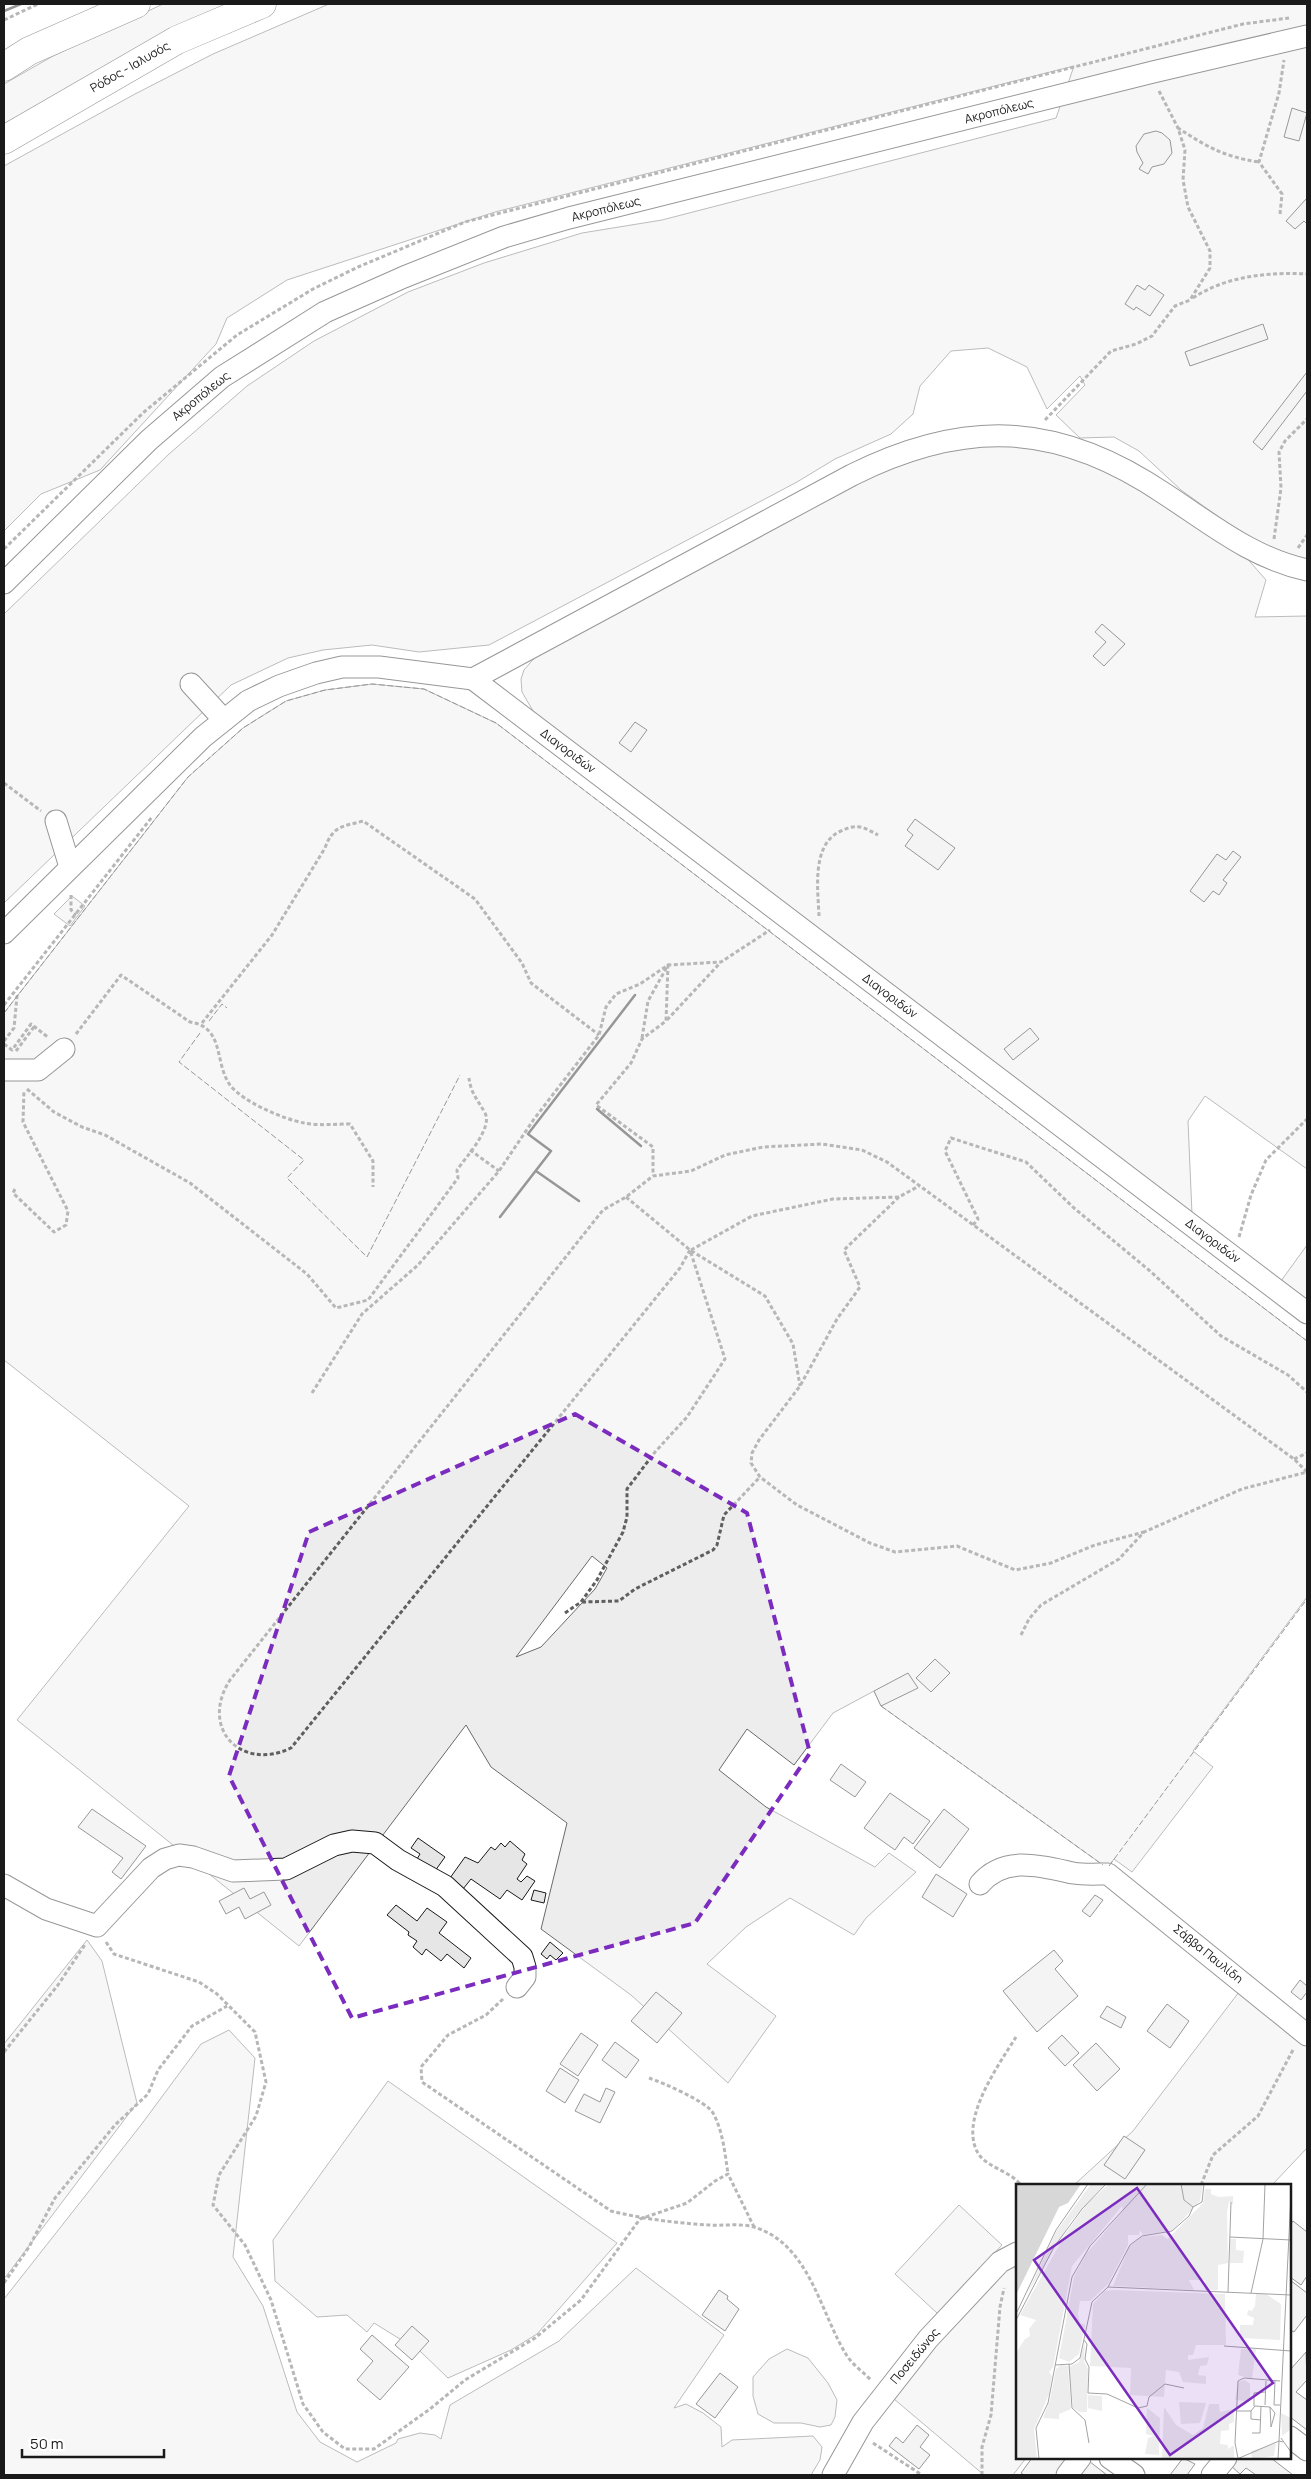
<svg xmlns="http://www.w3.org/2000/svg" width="1311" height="2479" viewBox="0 0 1311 2479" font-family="Manrope,sans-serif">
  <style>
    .built { fill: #ededed; stroke: #6a6a6a; fill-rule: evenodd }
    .building { fill: #e6e6e6; stroke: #1a1a1a }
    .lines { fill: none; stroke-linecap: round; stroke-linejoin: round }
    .minor-casing { stroke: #1a1a1a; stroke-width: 23 }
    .major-casing { stroke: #1a1a1a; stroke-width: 29 }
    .path { stroke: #5f5f5f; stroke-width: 3; stroke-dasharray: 4 2.5; stroke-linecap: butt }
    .minor { stroke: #fff; stroke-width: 21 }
    .major { stroke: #fff; stroke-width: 28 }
    .fence { stroke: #1a1a1a; stroke-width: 1; stroke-dasharray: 6 2.5; stroke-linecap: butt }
    .wall { stroke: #1a1a1a; stroke-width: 2.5 }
    .marked { fill: none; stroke: #7b2cbf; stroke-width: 4; stroke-dasharray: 10 6; stroke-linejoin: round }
    .labels { text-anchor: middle; stroke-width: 4; stroke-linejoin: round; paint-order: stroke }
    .street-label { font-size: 12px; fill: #1a1a1a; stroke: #fff }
    .inset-road { fill: none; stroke: #a3a3a3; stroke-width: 1 }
    .view { fill: #7b2cbf; fill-opacity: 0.15; stroke: #7b2cbf; stroke-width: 2.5 }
    .inset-edge { fill: none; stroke: #1a1a1a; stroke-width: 2.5 }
  </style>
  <rect width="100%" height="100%" fill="#fff"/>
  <g class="built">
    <path d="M163 4H241L4 132V84L53 56Z"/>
    <path d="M329 4H1307V561L1258 545 1181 490 1139 451 1114 437 1080 438 1056 415 1085 385 1080 376 1047 409 1027 367 988 348 951 351 920 386 913 414 891 434 835 459 797 482 489 645 419 652 372 645 323 650 288 658 231 685 4 903V614L169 454 247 386 314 341 408 292 484 263 582 233 662 220 1056 118 1074 66 495 212 287 280 227 318 216 344 100 470 41 494 4 531V166L135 94 213 54Z"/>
    <path d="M1019 438 1106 461 1244 555 1266 580 1255 617 1307 616V1169L1205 1096 1188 1121 1192 1214 536 716 522 692 521 679 524 670 542 649 891 458Z"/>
    <path d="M372 684 424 689 496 723 1307 1341V1597L1193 1751 1213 1767 1132 1872 1114 1859 1107 1868 881 1706 874 1691 833 1713 794 1765 747 1729 719 1770 766 1807 875 1867 889 1853 916 1872 866 1918 854 1935 790 1898 746 1927 707 1964 776 2016 728 2083 631 1995 541 1929 567 1823 491 1767 466 1725 299 1946 17 1720 189 1506 4 1360V1013L188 777 243 728 286 701 325 690ZM592 1556 607 1568 595 1589 541 1647 516 1657Z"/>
    <path d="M72 896 85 906 70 926 54 914Z"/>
    <path d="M1307 1245V1300L1281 1281Z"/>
    <path d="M87 1940 102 1961 137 2103 4 2279V2044Z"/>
    <path d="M1239 1992 1307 2045V2148L1272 2185H1074L1133 2131Z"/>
    <path d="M229 2030 255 2058 233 2257 263 2306 297 2412 320 2442 357 2462 396 2443 398 2439 420 2433 435 2435 441 2439 450 2405 559 2341 636 2268 724 2335 674 2408 686 2404 703 2413 721 2427 722 2447 732 2440 813 2436 822 2447 820 2460 811 2475H4V2299L141 2125 201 2044Z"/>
    <path d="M388 2081 617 2243 537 2334 511 2350 448 2378 421 2352 374 2323 367 2332 347 2315 317 2317 275 2281 273 2240Z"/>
    <path d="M959 2205 1002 2245 938 2314 895 2274Z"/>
    <path d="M1017 2259V2458H1026L1013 2475H984L894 2399 928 2342Z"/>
    <path d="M787 2349 808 2358 828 2383 837 2400 835 2417 831 2425 820 2427 801 2423H774L758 2414 753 2396V2377L769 2359Z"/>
  </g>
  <g class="building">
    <path d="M1292 108 1307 113 1299 141 1284 137Z"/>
    <path d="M1156 131 1162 133 1170 140 1172 153 1164 164 1152 167 1148 174 1139 169 1143 163 1137 152 1136 146 1144 134Z"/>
    <path d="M1307 198V224L1304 221 1295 229 1286 221Z"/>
    <path d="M1137 285 1145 290 1149 285 1164 295 1150 316 1136 307 1134 310 1125 304Z"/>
    <path d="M1263 324 1268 339 1190 366 1185 352Z"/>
    <path d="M1307 372V391L1262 450 1253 442Z"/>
    <path d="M1102 624 1125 644 1104 666 1093 656 1106 642 1095 632Z"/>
    <path d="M635 722 647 730 631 752 619 743Z"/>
    <path d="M915 819 955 848 938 870 905 846 913 835 907 830Z"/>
    <path d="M1233 851 1241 857 1223 880 1227 883 1219 895 1213 891 1204 902 1190 891 1217 854 1226 860Z"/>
    <path d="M1030 1028 1039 1039 1013 1060 1004 1049Z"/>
    <path d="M935 1659 950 1673 931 1692 916 1678Z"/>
    <path d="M908 1673 918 1688 881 1706 874 1691Z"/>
    <path d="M841 1764 866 1782 855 1797 830 1780Z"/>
    <path d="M890 1793 930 1821 913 1844 904 1837 895 1850 864 1828Z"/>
    <path d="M92 1809 146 1846 121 1879 112 1872 123 1858 78 1827Z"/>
    <path d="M944 1809 969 1829 940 1868 914 1848Z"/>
    <path d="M418 1838 445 1857 435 1871 417 1859 420 1854 411 1848Z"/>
    <path d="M510 1841 525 1854 522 1860 527 1864 517 1879 521 1882 527 1876 535 1881 522 1900 507 1890 500 1899 471 1879 463 1889 450 1878 465 1857 478 1863 491 1847 495 1850 501 1843 505 1847Z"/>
    <path d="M936 1874 967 1894 953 1917 922 1897Z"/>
    <path d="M244 1888 250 1899 264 1892 271 1905 245 1919 239 1907 226 1914 219 1901Z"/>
    <path d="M534 1890 546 1893 544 1903 531 1900Z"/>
    <path d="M1095 1895 1103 1900 1090 1917 1082 1911Z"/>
    <path d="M396 1905 417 1921 427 1908 447 1922 439 1933 471 1958 464 1968 447 1954 441 1961 426 1949 422 1955 413 1947 417 1941 408 1935 409 1932 387 1915Z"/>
    <path d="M550 1942 563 1953 556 1960 550 1955 547 1959 541 1954Z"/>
    <path d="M1054 1950 1063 1961 1055 1969 1078 1996 1037 2032 1003 1991Z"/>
    <path d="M1300 1980 1307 1986V1992L1301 2000 1291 1992Z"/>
    <path d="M656 1992 682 2013 657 2043 631 2021Z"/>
    <path d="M1167 2004 1189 2021 1170 2048 1147 2031Z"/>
    <path d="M1107 2006 1126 2017 1121 2028 1100 2017Z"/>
    <path d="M581 2033 598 2045 578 2076 560 2064Z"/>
    <path d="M1062 2035 1079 2053 1065 2066 1048 2048Z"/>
    <path d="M615 2042 639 2060 626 2078 602 2060Z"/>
    <path d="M1096 2043 1120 2069 1097 2091 1073 2065Z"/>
    <path d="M560 2068 579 2080 565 2103 546 2091Z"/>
    <path d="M606 2088 615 2092 600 2123 575 2111 584 2094 600 2102Z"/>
    <path d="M1124 2136 1145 2150 1125 2179 1104 2165Z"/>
    <path d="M1293 2221 1307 2232V2276L1301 2285 1290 2277V2225Z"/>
    <path d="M1290 2280 1307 2293V2315L1294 2332 1290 2330Z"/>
    <path d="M719 2290 728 2296 727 2299 739 2309 725 2331 702 2315Z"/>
    <path d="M412 2326 429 2341 412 2360 395 2345Z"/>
    <path d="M372 2335 409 2367 380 2400 357 2380 373 2361 360 2349Z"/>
    <path d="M1306 2352 1307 2380 1296 2392 1307 2400V2430L1290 2417V2370Z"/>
    <path d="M720 2373 738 2387 715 2418 696 2404Z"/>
    <path d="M917 2425 929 2435 920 2447 930 2455 919 2469 889 2446 896 2437 903 2443Z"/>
    <path d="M1032 2458H1072L1059 2475H1024L1021 2473Z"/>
    <path d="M1085 2458 1107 2475H1071Z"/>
    <path d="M1183 2458 1195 2464 1187 2475H1170Z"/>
    <path d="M1235 2458H1271L1293 2475H1256L1246 2468 1240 2474 1230 2465Z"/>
  </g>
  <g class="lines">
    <defs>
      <g id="minor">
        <path d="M4 583 149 440 222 377 325 312 404 277 504 237 569 218 1153 72 1307 36"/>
        <path d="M473 679 1307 1313"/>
        <path d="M191 684 224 720"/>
        <path d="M56 821 70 867"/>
        <path d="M4 933 203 737 248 701 279 686 316 673 342 667H379L473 679 852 475C966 418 1059 422 1165 494 1211 524 1252 558 1307 570"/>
        <path d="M4 1070H38L64 1049"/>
        <path d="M980 1884C1004 1855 1041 1866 1073 1873 1084 1875 1097 1874 1108 1874L1307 2035"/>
        <path d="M4 1885 46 1909 97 1926 151 1868 165 1859 179 1855 193 1857 233 1871 286 1869 334 1845 352 1841 375 1843 398 1860 445 1886 522 1957 525 1967V1977L517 1987"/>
        <path d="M1290 2437 1307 2450"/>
        <path d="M1110 2458 1134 2475"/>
        <path d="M833 2475 863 2422 928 2339 1000 2262 1017 2253"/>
        <path d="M1067 2475 1080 2458"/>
        <path d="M1212 2475 1226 2458"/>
      </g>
      <g id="major">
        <path d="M4 67 29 51 136 4"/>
        <path d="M4 140 177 40 262 4"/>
      </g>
    </defs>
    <use href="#minor" class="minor-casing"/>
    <use href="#major" class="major-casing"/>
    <g class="path">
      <path d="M4 20 38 4"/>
      <path d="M1159 91 1178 128"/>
      <path d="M1280 214 1282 194 1259 162 1279 93 1284 60"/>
      <path d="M1193 298C1226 276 1268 272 1307 274"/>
      <path d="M1045 420 1111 351 1136 344 1152 336 1175 306 1190 300 1210 268V251L1188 207 1183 180 1185 150 1178 128C1207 147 1225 157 1259 162"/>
      <path d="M1274 539 1281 488 1279 452 1285 441 1307 419"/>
      <path d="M1298 548 1307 535"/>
      <path d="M4 549 144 412 237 335 313 289 358 267 465 222 1243 24 1289 18"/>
      <path d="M4 783 41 811"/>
      <path d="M71 895V910L76 915"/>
      <path d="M819 916C818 890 811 844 841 831 847 828 853 826 860 827 866 828 872 832 878 835"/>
      <path d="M4 1005 152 817"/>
      <path d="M667 1020 720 963"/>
      <path d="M202 1023 272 935 325 848C333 826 341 827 363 821L475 899 522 963 531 983 599 1035"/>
      <path d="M76 1034 121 975 190 1022C225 1027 214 1063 230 1085 243 1102 283 1119 304 1123 318 1126 336 1124 350 1124L373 1161V1187"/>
      <path d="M642 1038 648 1001 668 965 721 962 770 930"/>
      <path d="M4 1041 14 1028 17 996 14 993"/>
      <path d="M4 1044 12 1050 31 1024 49 1038"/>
      <path d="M16 1051 34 1027"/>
      <path d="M27 1089 54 1112 82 1127 105 1135 190 1183 307 1274 336 1308 368 1300 458 1178 457 1170C466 1157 493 1128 485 1113 478 1100 471 1094 469 1078"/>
      <path d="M470 1150 499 1171"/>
      <path d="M15 1189 13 1193 54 1232 66 1225 68 1211 23 1122 24 1090"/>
      <path d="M626 1197 690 1250 765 1296 793 1344 800 1386"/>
      <path d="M899 1197 844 1250 860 1287 837 1319 800 1386 759 1440 752 1453 751 1463 760 1477 797 1505 870 1543 895 1552 957 1546 1015 1570 1051 1563 1095 1545 1144 1532"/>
      <path d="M973 1225 978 1219 945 1151 951 1138 1026 1162 1074 1208 1150 1271 1221 1336 1288 1375 1307 1392"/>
      <path d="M1239 1237 1251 1195 1266 1160 1307 1119"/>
      <path d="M691 1250 752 1216 833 1199 899 1197 919 1186"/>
      <path d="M312 1393 362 1314 418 1265 499 1171 534 1119 599 1035 606 1007 616 994 640 984 668 965 666 1021 642 1039 631 1063 596 1105 653 1147V1175"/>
      <path d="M1294 1459 1307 1453"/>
      <path d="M582 1602 619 1601 635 1589 713 1550 717 1545 724 1515 760 1477"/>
      <path d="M565 1613 581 1602 597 1580 623 1532 627 1517V1489L655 1452 687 1417 725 1359 690 1250 680 1268 291 1748C241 1772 199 1728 230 1680L603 1210 626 1197 653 1176 691 1171 725 1155 763 1147 822 1144 862 1150 887 1162 1294 1459 1307 1472"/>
      <path d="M1021 1635 1029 1619 1041 1605 1119 1559 1144 1532 1242 1489 1307 1472"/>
      <path d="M106 1942 114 1954 199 1982 217 1994 255 2032 266 2082 256 2116 219 2175 213 2205 245 2245 271 2300 303 2404 323 2432 345 2449H374L430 2409 465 2380 535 2338 581 2300 640 2219 687 2203 715 2181 728 2174 754 2227"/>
      <path d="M503 1999 486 2015 448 2035 421 2067 422 2082 611 2211C643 2219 676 2223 709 2225 723 2226 740 2223 754 2227 810 2244 820 2313 847 2356 853 2365 863 2372 871 2380"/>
      <path d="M1016 2037C998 2066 956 2124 980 2156 990 2168 1011 2172 1021 2185"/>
      <path d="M4 2052 58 1985 86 1943"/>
      <path d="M649 2078C663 2083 706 2101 713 2113 723 2131 725 2154 728 2174"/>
      <path d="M1201 2185 1213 2155 1258 2116 1294 2048"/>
      <path d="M4 2283 29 2247 55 2198 115 2125 148 2094 158 2070 192 2026 227 2006"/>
      <path d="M873 2443 922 2475"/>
      <path d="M982 2475V2447L991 2415 1000 2307 1004 2288"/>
    </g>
    <use href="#minor" class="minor"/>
    <use href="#major" class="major"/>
    <g class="fence">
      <path d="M4 1013 188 777 243 728 286 701 325 690 372 684 424 689 496 723 1307 1341"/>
      <path d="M209 1021 222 1004 227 1008"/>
      <path d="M200 1033 179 1062 304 1160 287 1178 367 1257 460 1075"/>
      <path d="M881 1706 1103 1865"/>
      <path d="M1109 1866 1307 1599"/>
    </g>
    <g class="wall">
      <path d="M4 11 21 4"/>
      <path d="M597 1109 641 1146"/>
      <path d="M536 1171 579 1201"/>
      <path d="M500 1217 551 1151 528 1134 635 995"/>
    </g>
  </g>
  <path d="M0 0H1311V2479H0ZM575 1414 747 1513 810 1753 695 1923 352 2018 229 1776 309 1532Z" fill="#fff" fill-opacity=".55" fill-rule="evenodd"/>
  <path class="marked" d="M575 1414 747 1513 810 1753 695 1923 352 2018 229 1776 309 1532Z"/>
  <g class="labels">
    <g class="street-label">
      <text transform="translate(130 67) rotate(-30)" y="4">Ρόδος - Ιαλυσός</text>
      <text transform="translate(999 111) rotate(-14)" y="4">Ακροπόλεως</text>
      <text transform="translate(606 209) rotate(-14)" y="4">Ακροπόλεως</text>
      <text transform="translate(201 396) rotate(-39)" y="4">Ακροπόλεως</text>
      <text transform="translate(568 751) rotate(37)" y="4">Διαγοριδών</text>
      <text transform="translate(890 996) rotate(37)" y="4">Διαγοριδών</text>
      <text transform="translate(1213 1241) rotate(37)" y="4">Διαγοριδών</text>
      <text transform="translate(1208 1954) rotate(39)" y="4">Σάββα Παυλίδη</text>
      <text transform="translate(915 2356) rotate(-50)" y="4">Ποσειδώνος</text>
    </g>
  </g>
  <g transform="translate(1016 2184)">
    <rect width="275" height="275" fill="#fff"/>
    <path d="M75 0H89L55 37 11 110 40 48ZM93 0H187L184 17 157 46 127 51 124 46 123 51H112V61L92 100 74 117H64L62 130 64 139 69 141 63 170 53 178 43 174 58 93 70 70 107 27 106 22 56 82 37 183 33 188 36 192 33 210 18 245 21 275H0V169L9 155 14 152 13 145 20 136 4 131 50 49 71 20ZM189 5H195V10L203 13 217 12V21L213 17 211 28 212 79 202 81V106H189V96H173L178 106 97 102 113 63 125 53 146 51 151 55 154 53 187 19ZM214 55H220V66L228 67 227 79H214ZM97 106 209 110 210 161H180L177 171H172V176L193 173 191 181 184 182 182 191 190 192V200L167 198 163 188 150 186 148 213 114 211 115 184 74 182 77 120 89 107ZM240 110H250L265 120 264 156 224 154V141H237L238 134 231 131 232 126 236 127 239 122ZM69 158 68 177 72 185 71 228H64L57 224 53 183 63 178ZM225 165H240L236 195 222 191ZM45 181 52 182 55 225 43 230V235L27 234 34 216 40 185ZM229 196 234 200V217L219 216 222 198ZM72 211 86 212V227L72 224ZM163 218 190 219 184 239 165 240ZM193 220H203L204 228 218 225V238L213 240V246L205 247 204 260 212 261V265L218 261V275H146L148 223 160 241 177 251 187 244ZM131 224 144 234 143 271 129 270 132 254 138 252 130 250ZM265 229 275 234V245L266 252ZM260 259 258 272 236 275 235 267Z" fill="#ededed"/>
    <path d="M0 0H65L52 19 43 23 0 111Z" fill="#d7d7d7"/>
    <path class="inset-road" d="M165 0 168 16 177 23M177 23 186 18 188 0M214 53 275 56M92 103 275 111M212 108 215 18M235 109 247 55 249 0M1 128 40 46 72 0M0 136 38 63 66 25 90 0M68 156 71 160 69 175 73 183 72 209 91 210 122 224 131 222 133 213 149 200 168 204M208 162 275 167M53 180 56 224 69 236 73 259M39 181 56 180 64 174 76 118 92 103 114 61 126 52 156 47 173 32 177 23M259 197 258 221H264M249 221 250 197M238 222V209L249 208M254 223 255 243M220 227H235L239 222 254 223 259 229 255 243M235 227V235L245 236M236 249H244L245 222M265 254 275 268M222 274 219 259 222 197 228 194 264 197M23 275 20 244 32 219 56 93 74 62 131 0M221 275 263 257 275 10M262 275 263 257 267 258"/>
    <path class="view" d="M121 4 257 199 154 271 18 76Z"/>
    <rect width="275" height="275" class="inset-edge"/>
  </g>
  <rect width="1311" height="2479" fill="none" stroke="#1a1a1a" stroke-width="10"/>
  <path d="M22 2449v8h142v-8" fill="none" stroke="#1a1a1a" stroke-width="2.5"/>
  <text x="30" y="2449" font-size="15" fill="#1a1a1a" stroke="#ffffff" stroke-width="4" paint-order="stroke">50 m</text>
</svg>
